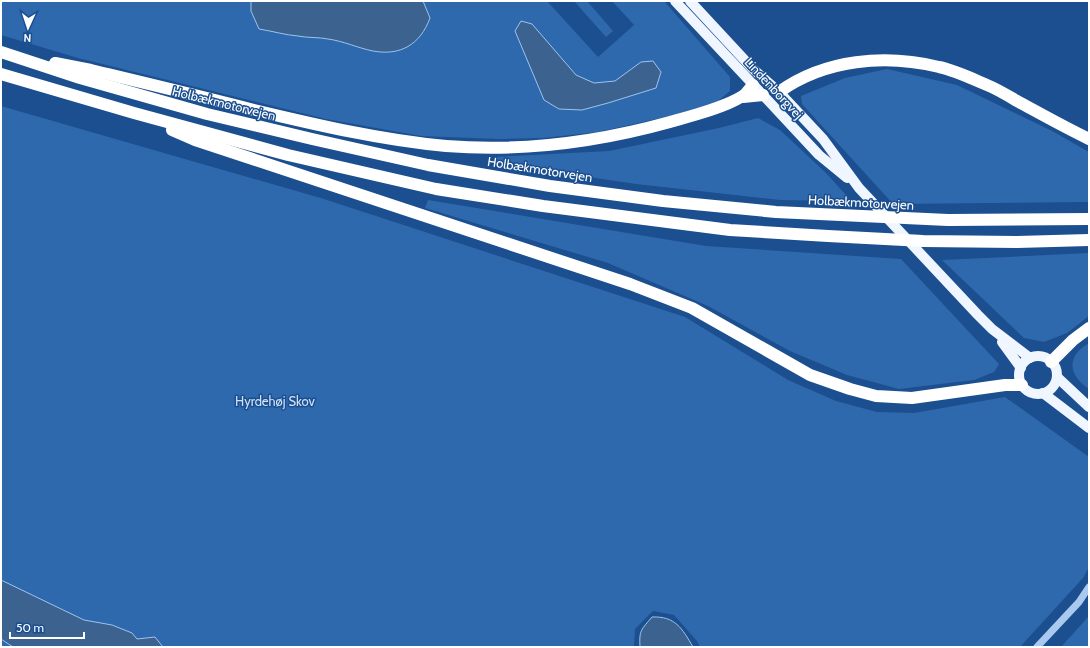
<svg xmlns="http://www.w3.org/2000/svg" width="1090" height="648" viewBox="0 0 1090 648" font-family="Cabin,sans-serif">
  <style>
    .green { fill: #2e69ad }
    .water { fill: #3c6290; stroke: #9cc4f0 }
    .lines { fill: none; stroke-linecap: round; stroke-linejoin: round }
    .minor { stroke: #a9c9ee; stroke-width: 7 }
    .major { stroke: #f0f6ff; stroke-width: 10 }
    .highway { stroke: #fff; stroke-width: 12 }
    .labels { text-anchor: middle; stroke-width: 3; stroke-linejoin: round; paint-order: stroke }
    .street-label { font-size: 13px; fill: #fff; stroke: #1b4f8f }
    .park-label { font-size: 13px; fill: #cfe3fa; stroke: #1b4f8f }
  </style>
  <rect width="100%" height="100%" fill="#1b4f8f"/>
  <g class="green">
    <path d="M1 1H547L598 57 634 25 612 1H664L730 77V91L718 101 679 114 598 132 543 138 498 139 421 136 326 119 78 58 1 35Z"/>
    <path d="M574 1H587L613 31 606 37Z"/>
    <path d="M887 69 957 85 1052 131 1089 152V202L893 204 802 104 801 96 845 78Z"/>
    <path d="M1 106 324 199 685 317 788 380 836 401 877 412 914 413 1005 397 1089 457V567L1083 578 1020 647H700L697 641 674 615 653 611 635 629 634 647H1Z"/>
    <path d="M758 118 780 130 825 172 847 196 846 201 780 200 636 184 495 163V157L609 151 719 128Z"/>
    <path d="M428 200 706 246 901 259 999 364 994 372 974 380 899 389 847 375 790 351 708 306 608 263 425 208Z"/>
    <path d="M1089 253V316L1067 333 1044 342 1024 338 942 260Z"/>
    <path d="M1089 343V389C1068 375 1066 356 1089 343Z"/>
    <path d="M1089 616V647H1061L1088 617Z"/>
  </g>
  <g class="water">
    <path d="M251 1H423L430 18C420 45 400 56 373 51 358 48 343 41 328 39 318 37 308 38 298 36 285 35 272 31 259 29L251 11Z"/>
    <path d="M521 21 532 24 576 75 594 83 615 81 641 62 653 61 661 72 656 88 608 103 582 110 559 109 544 100 515 31Z"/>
    <path d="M1 580 84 620 112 625 132 633 137 639 155 637 163 647H13L1 639Z"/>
    <path d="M652 617C675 616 682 628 693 647H640C639 630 641 630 652 617Z"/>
  </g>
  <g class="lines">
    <path class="minor" d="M1037 647 1079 602 1089 587"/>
    <g class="major">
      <path d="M675 1 819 155 847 178"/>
      <path d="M690 1 752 68 779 92 823 139 859 188 978 315 992 329 1030 358"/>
      <path d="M1002 342 1021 368"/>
      <circle cx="1038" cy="375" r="19"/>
      <path d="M1057 377 1089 407"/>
      <path d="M1043 393 1089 428"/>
    </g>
    <g class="highway">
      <path d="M1 52 80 78 207 114 312 139 428 165 550 186 663 201 776 212 948 220 1089 219"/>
      <path d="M55 63 91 70C145 83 200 96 254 110 317 125 381 140 446 146 521 152 598 142 670 122 691 116 723 108 741 97 746 95 749 89 753 85"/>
      <path d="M1 74 134 113 288 155 436 189 543 206 730 230 828 236 923 241 1017 242 1089 240"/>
      <path d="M779 92C825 59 885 54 939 67 954 70 973 79 987 85 997 89 1007 95 1017 101 1041 114 1064 127 1089 139"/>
      <path d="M743 97 763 95"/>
      <path d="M172 130 195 140 630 284 692 308 810 375 850 389 876 396 912 398 1005 385H1022"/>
      <path d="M1051 362 1073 340 1089 328"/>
    </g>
  </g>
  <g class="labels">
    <g class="street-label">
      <text transform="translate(774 88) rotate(47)" y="5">Lindenborgvej</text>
      <text transform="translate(224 103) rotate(14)" y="5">Holbækmotorvejen</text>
      <text transform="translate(540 169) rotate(9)" y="5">Holbækmotorvejen</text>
      <text transform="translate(861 202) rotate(3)" y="5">Holbækmotorvejen</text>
    </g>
    <g class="park-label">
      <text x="275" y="406">Hyrdehøj Skov</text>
    </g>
  </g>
  <rect width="1090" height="648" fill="none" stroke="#ffffff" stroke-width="4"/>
  <g transform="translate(28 28) rotate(183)" stroke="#1b4f8f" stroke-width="3" paint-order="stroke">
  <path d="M0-3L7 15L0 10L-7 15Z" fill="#ffffff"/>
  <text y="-6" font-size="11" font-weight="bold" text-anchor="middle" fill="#ffffff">N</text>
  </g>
  <path d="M10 632v6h74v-6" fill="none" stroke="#ffffff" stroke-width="2"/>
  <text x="16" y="632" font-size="12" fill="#ffffff" stroke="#1b4f8f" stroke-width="3" paint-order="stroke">50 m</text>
</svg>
